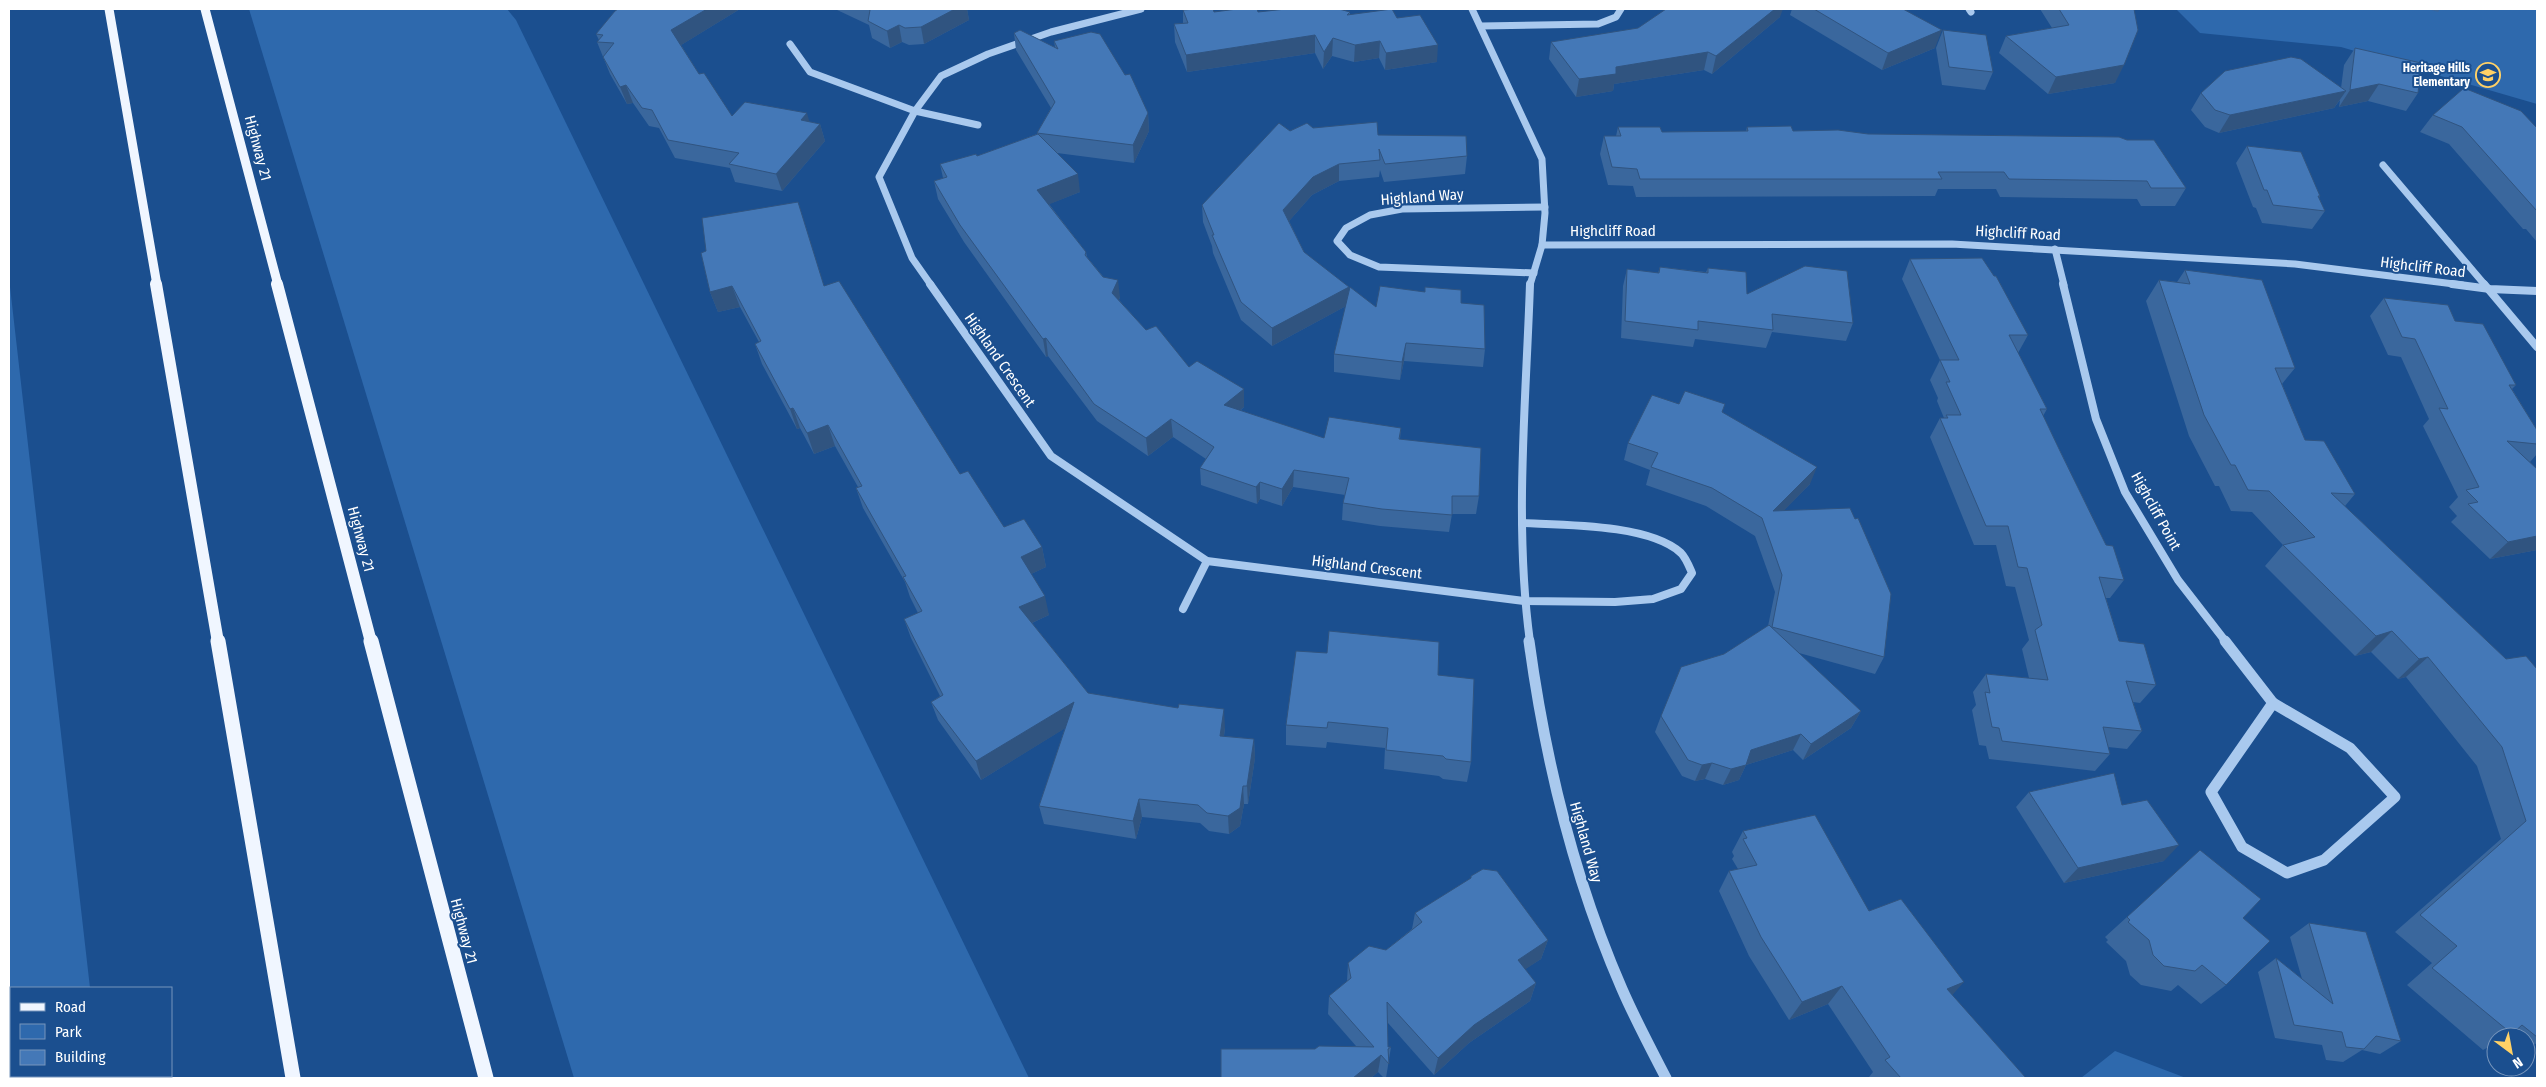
<svg xmlns="http://www.w3.org/2000/svg" width="2546" height="1087" viewBox="0 0 2546 1087" font-family="'Fira Sans Condensed',sans-serif">
  <style>
    .green { fill: #2e69ad }
    .lines { fill: none; stroke-linecap: round; stroke-linejoin: round }
    .minor-far2 { stroke: #a9c9ee; stroke-width: 7 }
    .minor-far1 { stroke: #a9c9ee; stroke-width: 8 }
    .minor { stroke: #a9c9ee; stroke-width: 11 }
    .major-far2 { stroke: #f0f6ff; stroke-width: 9 }
    .major-far1 { stroke: #f0f6ff; stroke-width: 12 }
    .major { stroke: #f0f6ff; stroke-width: 15 }
    .wall { fill: #3a679d }
    .shaded-wall { fill: #305480 }
    .building { fill: #4478b7; stroke: #305480 }
    .labels { text-anchor: middle; stroke-width: 4; stroke-linejoin: round; paint-order: stroke }
    .far-poi-label { font-size: 12px; font-weight: bold; fill: #fff; stroke: #1b4f8f; text-anchor: end }
    .street-label { font-size: 15px; fill: #fff; stroke: #1b4f8f }
  </style>
  <rect width="100%" height="100%" fill="#1b4f8f"/>
  <g class="green">
    <path d="M249 9H507L516 20 1029 1078H574Z"/>
    <path d="M2176 9H2537V104L2341 47 2200 33Z"/>
    <path d="M9 278 90 988H11V1076H100L101 1078H9Z"/>
    <path d="M2115 1051 2186 1078H2081Z"/>
  </g>
  <g class="lines">
    <g class="minor-far2">
      <path d="M1472 9 1542 159 1545 213 1542 245 1530 285"/>
      <path d="M1969 9 1971 12"/>
      <path d="M1481 26 1598 24 1616 17 1621 9"/>
      <path d="M790 44 810 72 915 111 978 125"/>
      <path d="M2383 165 2485 285"/>
      <path d="M1542 245 1952 244 2295 264 2462 285"/>
      <path d="M2055 249 2064 285"/>
      <path d="M1534 273 1379 267 1350 255 1337 241 1346 228 1370 215 1402 209 1545 207"/>
      <path d="M931 285 912 258 879 177 915 111 941 76 988 54 1051 32 1141 9"/>
    </g>
    <g class="minor-far1">
      <path d="M930 284 1051 456 1207 561 1524 601 1615 602 1653 599 1681 589 1692 573C1689 566 1686 558 1681 553 1650 524 1563 525 1522 523"/>
      <path d="M2063 284 2096 419 2125 492 2178 580 2226 642"/>
      <path d="M2452 284 2490 289 2537 291"/>
      <path d="M2484 284 2537 347"/>
      <path d="M1183 609 1207 561"/>
      <path d="M1530 642C1514 524 1526 403 1530 284"/>
    </g>
    <g class="minor">
      <path d="M1529 641C1545 759 1574 879 1622 989 1635 1019 1651 1049 1666 1078"/>
      <path d="M2225 641 2273 703"/>
      <path d="M2273 703 2350 748 2395 797 2324 860 2287 873 2242 847 2211 792Z"/>
    </g>
    <g class="major-far2">
      <path d="M109 9 157 285"/>
      <path d="M205 9 278 285"/>
    </g>
    <g class="major-far1">
      <path d="M156 284 218 642"/>
      <path d="M277 284 371 642"/>
    </g>
    <g class="major">
      <path d="M218 641 293 1078"/>
      <path d="M371 641 486 1078"/>
    </g>
  </g>
  <g class="wall">
    <path d="M618 9H743H740L681 45 699 74 732 116 810 122 820 124 825 141 782 191 735 182 730 168 675 158 659 128 649 126 633 103 627 104 610 74 597 42 599 40 596 34Z"/>
    <path d="M835 9H967L969 20 924 44 909 45 902 42 890 48 872 38 869 25Z"/>
    <path d="M1792 9H1903L1935 48 1882 70 1790 15Z"/>
    <path d="M2040 9H2134L2115 83 2048 94 1999 53 2006 36 2052 28Z"/>
    <path d="M2428 9H2440L2438 12Z"/>
    <path d="M1183 10 1214 12H1350V15L1397 18 1437 62 1385 70 1379 58 1354 62 1332 56 1323 69 1315 53 1187 72 1175 42 1174 24 1183 23Z"/>
    <path d="M1780 17 1712 74 1704 70 1614 84 1613 91 1576 97 1549 59 1551 42Z"/>
    <path d="M1943 30 1993 72 1985 90 1942 85 1936 48Z"/>
    <path d="M1014 33 1055 47 1054 41 1148 113 1149 131 1134 163 1057 153 1080 192 1049 204 1086 252 1087 257 1120 297 1119 300 1146 330 1189 367 1244 389V407L1240 411 1324 438 1401 428 1400 439 1479 496 1476 514H1452L1449 532 1380 526 1342 520 1343 503 1345 495 1293 487 1282 506 1260 499 1257 504 1201 485 1200 468 1206 459 1173 437 1148 456 1097 421 1048 356 1046 357 964 242 938 199 934 181 943 178 940 164 977 156 1037 134V133L1051 108 1016 50Z"/>
    <path d="M2355 48 2418 93 2406 111 2368 101 2339 107 2340 100 2334 108 2219 133 2205 127 2191 110 2201 93 2341 88 2344 65Z"/>
    <path d="M2433 115 2537 128V242L2526 229H2523L2449 144 2420 132Z"/>
    <path d="M1618 127 1662 132 1746 131 1747 127 1793 131 1868 134 2119 137 2186 188 2175 206H2141L2137 199 2000 197 1996 189H1938L1935 196 1636 197 1633 186 1608 185 1600 154 1604 136H1616Z"/>
    <path d="M1313 128 1378 135 1467 156 1465 174 1384 182 1380 170 1379 177 1339 181 1312 195 1289 221 1304 252 1349 291 1376 307 1461 303 1485 349 1483 367 1404 361 1400 380 1334 372V354L1346 306 1272 346 1241 320 1213 253 1212 246 1203 222 1202 205 1290 131Z"/>
    <path d="M2247 146 2320 196 2319 198 2325 211 2312 229 2262 223 2256 208 2253 207 2236 163Z"/>
    <path d="M701 253 824 286 960 474 1004 527 1042 547 1046 567 1031 574 1049 615 1032 623 1088 693 1225 728 1224 736 1254 739 1255 758 1248 804H1244L1240 826 1229 834 1209 831 1200 823 1142 817 1136 839 1044 824 1039 806 1065 728 981 780 938 720 931 702 940 696 911 638 904 619 918 613 910 597 905 582 863 508 856 488 858 487 835 446 814 454 800 428 797 429 762 364 755 344 759 342 740 307 718 312 710 292Z"/>
    <path d="M1910 259 2028 335 2018 353 2047 409 2043 416 2106 545 2124 580 2110 598H2106L2119 641 2156 685 2140 703 2133 702 2142 731 2127 749 2108 747 2110 754 2095 771 1989 759 1986 746 1979 745 1972 710 1976 705 1973 692 1986 674 2029 678 2022 649 2029 640 2015 587 2006 586 1996 545H1974L1930 437 1940 418H1944L1937 401 1938 398 1930 380 1940 360 1902 279Z"/>
    <path d="M1660 267 1706 272 1708 268 1747 294 1853 323 1846 341 1772 332 1766 348 1695 339 1693 347 1621 338 1623 286 1627 269 1658 273Z"/>
    <path d="M2185 270 2295 368 2282 384 2305 440 2355 494 2345 506 2506 659 2537 669V1043L2526 1049V1037H2496V1043L2483 1050 2407 985 2432 963 2395 932 2501 839 2477 766 2406 677 2398 679 2371 652 2355 656 2265 566 2283 545 2252 512 2231 511 2219 486H2215L2189 436 2146 301 2159 280 2177 282Z"/>
    <path d="M2384 298 2455 321 2516 385 2512 389 2537 430V454L2530 462 2537 469V550L2490 559 2451 522 2457 516 2449 507 2458 497 2423 426 2429 419 2401 357 2388 355 2370 316Z"/>
    <path d="M1679 404H1725L1722 412 1810 484 1783 511 1884 657 1875 674 1799 653 1861 711 1851 728 1803 760 1793 750 1746 765 1739 780 1723 785 1705 779 1695 781 1682 776 1655 732 1661 716 1724 654 1768 626 1775 592 1755 536 1706 506 1646 485 1650 470 1624 460 1628 443Z"/>
    <path d="M1438 675 1471 762 1467 782 1443 779 1439 776 1384 769 1385 748 1327 742 1326 748 1286 745V725Z"/>
    <path d="M2029 792 2122 805 2164 861 2064 883 2016 807Z"/>
    <path d="M1743 831 1869 911 1952 995 2026 1078H1871L1869 1077 1873 1072 1828 1004 1789 1020 1749 956 1719 891 1729 871 1738 869 1732 859 1734 856 1732 852Z"/>
    <path d="M1471 876 1548 940 1541 959 1525 969 1536 983 1530 1001 1469 1043 1434 1075 1388 1023V1047H1391L1386 1078H1384L1378 1072 1371 1078H1221L1315 1049 1356 1046 1328 1014 1329 996 1347 981 1348 963 1386 950 1412 929 1415 913 1471 879Z"/>
    <path d="M2127 917 2243 918 2226 985 2201 1004 2178 985 2171 991 2141 985 2130 975 2126 961 2106 942 2108 940 2105 937Z"/>
    <path d="M2309 923 2401 1041 2380 1054 2362 1050 2343 1062 2326 1060 2322 1045 2275 1038 2258 972 2276 958 2302 979 2290 937Z"/>
  </g>
  <g class="shaded-wall">
    <path d="M707 9H743H740L678 47 671 30Z"/>
    <path d="M955 9H967L969 20 924 44 921 27Z"/>
    <path d="M1775 9H1783L1780 17 1712 74 1716 56Z"/>
    <path d="M899 25 902 42 890 48 887 31Z"/>
    <path d="M1942 30 1935 48 1882 70 1888 53Z"/>
    <path d="M1315 35V53L1187 72 1186 55Z"/>
    <path d="M1333 38 1332 56 1323 69 1324 52Z"/>
    <path d="M1380 41 1379 58 1354 62 1355 45Z"/>
    <path d="M1438 45 1437 62 1385 70 1386 53Z"/>
    <path d="M1708 52 1704 70 1614 84 1613 91 1576 97 1579 79 1616 67Z"/>
    <path d="M2124 65 2115 83 2048 94 2056 77Z"/>
    <path d="M2379 84 2368 101 2339 107 2350 90Z"/>
    <path d="M626 85 633 103 627 104 620 87Z"/>
    <path d="M2346 91 2334 108 2219 133 2230 115Z"/>
    <path d="M807 113 812 131 801 120Z"/>
    <path d="M1148 113 1149 131 1134 163 1133 145Z"/>
    <path d="M820 124 825 141 782 191 776 174Z"/>
    <path d="M1339 164V181L1312 195 1283 228V210L1313 177Z"/>
    <path d="M1078 174 1080 192 1040 208 1037 190Z"/>
    <path d="M1118 280 1120 297 1114 311 1112 293Z"/>
    <path d="M732 286 740 307 718 312 710 292Z"/>
    <path d="M1349 287 1348 305 1272 346V328Z"/>
    <path d="M1046 338 1048 356 1046 357 1043 339Z"/>
    <path d="M1406 343 1404 361 1400 380 1402 362Z"/>
    <path d="M1244 389V407L1225 423 1224 405Z"/>
    <path d="M793 408 800 428 797 429 790 409Z"/>
    <path d="M1171 419 1173 437 1148 456 1146 438Z"/>
    <path d="M828 425 835 446 814 454 807 433Z"/>
    <path d="M1817 467 1810 484 1766 529 1773 511Z"/>
    <path d="M1294 470 1293 487 1282 506V489Z"/>
    <path d="M1260 482V499L1257 504 1256 487Z"/>
    <path d="M2537 536V550L2490 559 2508 542Z"/>
    <path d="M1042 547 1046 567 1025 577 1021 557Z"/>
    <path d="M1045 596 1049 615 1023 627 1019 607Z"/>
    <path d="M2392 631 2371 652 2355 656 2376 636Z"/>
    <path d="M2428 657 2406 677 2398 679 2419 659Z"/>
    <path d="M1074 702 1077 721 981 780 976 761Z"/>
    <path d="M1224 709 1225 728 1221 755 1220 736Z"/>
    <path d="M1861 711 1851 728 1803 760 1811 744Z"/>
    <path d="M1801 734 1793 750 1746 765 1739 780 1723 785 1731 769 1751 750Z"/>
    <path d="M1254 739 1255 758 1248 804 1247 786Z"/>
    <path d="M1712 763 1705 779 1695 781 1702 765Z"/>
    <path d="M1243 786 1244 804 1240 826 1229 834 1228 816Z"/>
    <path d="M1139 799 1142 817 1136 839 1133 821Z"/>
    <path d="M2179 845 2164 861 2064 883 2078 868Z"/>
    <path d="M1548 940 1541 959 1512 978 1518 960Z"/>
    <path d="M1964 982 1947 1001V989Z"/>
    <path d="M1536 983 1530 1001 1469 1043 1434 1075 1438 1058 1474 1025Z"/>
    <path d="M1842 986 1828 1004 1789 1020 1802 1002Z"/>
    <path d="M1381 1055 1378 1072 1371 1078H1353Z"/>
  </g>
  <g class="building">
    <path d="M618 9H707L671 30 699 74 704 73 732 116 745 102 807 113 801 120 820 124 776 174 729 164 739 153 668 140 652 110 642 108 626 85 620 87 603 57 614 43 597 42 603 35 596 34 615 11Z"/>
    <path d="M867 9H955L921 27 905 28 899 25 887 31 868 21 870 10Z"/>
    <path d="M1196 9H1213L1214 12 1237 9H1257L1258 12 1286 9H1339L1350 12 1347 15 1392 9 1397 18 1420 15 1438 45 1386 53 1380 41 1355 45 1333 38 1324 52 1315 35 1186 55 1174 24 1188 23 1183 10Z"/>
    <path d="M1666 9H1775L1716 56 1708 52 1616 67V74L1579 79 1551 42 1638 28Z"/>
    <path d="M1814 9H1903L1942 30 1888 53Z"/>
    <path d="M2059 9H2134L2138 30 2124 65 2056 77 2006 36 2069 25Z"/>
    <path d="M1020 30 1058 49 1054 41 1091 32 1100 34 1125 75 1130 74 1148 113 1133 145 1037 133 1055 102 1014 33Z"/>
    <path d="M1943 30 1986 35 1993 72 1949 67Z"/>
    <path d="M2355 48 2421 63 2418 93 2379 84 2350 90Z"/>
    <path d="M2291 57 2301 59 2346 91 2230 115 2215 110 2201 93 2225 71Z"/>
    <path d="M2464 88 2521 111 2537 128V211L2462 127 2433 115Z"/>
    <path d="M1377 122 1378 135 1466 136 1467 156 1385 164 1379 149 1380 160 1339 164 1313 177 1283 210 1304 252 1349 287 1272 328 1241 302 1212 235H1214L1202 205 1279 123 1290 131 1307 123 1313 128Z"/>
    <path d="M1791 126 1793 131 1838 130 1868 134 2119 137 2127 140H2154L2186 188H2151L2147 181 2009 179 2004 172H1938L1942 179H1640L1637 169 1612 167 1604 136H1621L1618 127H1660L1662 132 1748 131 1747 127Z"/>
    <path d="M1038 134 1078 174 1037 190 1086 252 1085 255 1103 277 1118 280 1112 293 1146 330 1156 326 1189 367 1197 361 1244 389 1224 405 1324 438 1329 417 1401 428 1399 439 1481 448 1479 496H1452V515L1382 509 1343 503 1349 478 1294 470 1282 489 1260 482 1256 487 1200 468 1214 447 1171 419 1146 438 1094 404 1046 338 1043 339 960 225 934 181 947 177 940 164 976 154 977 156Z"/>
    <path d="M2247 146 2301 152 2320 196H2318L2325 211 2273 205 2267 190H2264Z"/>
    <path d="M798 202 824 286 839 281 960 474 968 471 1004 527 1024 519 1042 547 1021 557 1045 596 1019 607 1088 693 1178 708 1179 704 1224 709 1220 736 1254 739 1247 786H1243L1240 808 1228 816 1207 813 1198 805 1139 799 1133 821 1039 806 1074 702 976 761 931 702 943 695 904 619 922 611 903 577 906 576 856 488 862 486 828 425 807 433 793 408 790 409 755 344 761 341 732 286 710 292 701 253 706 251 702 218Z"/>
    <path d="M1982 258 1994 276H1996L2028 335H2009L2047 409H2040L2060 451 2106 545 2113 546 2124 580 2099 577 2119 641 2144 644 2156 685 2126 681 2142 731 2103 727 2110 754 2002 741 1999 728 1992 727 1985 692 1990 693 1986 674 2048 680 2035 630 2042 625 2027 568 2018 567 2008 526H1986L1940 418H1948L1946 415H1961L1946 382H1950L1940 360H1959L1910 259Z"/>
    <path d="M1805 266 1847 271 1853 323 1772 314 1773 330 1698 321V330L1625 321 1627 269 1659 273 1660 267 1708 273V268L1746 272 1747 294Z"/>
    <path d="M2185 270 2262 280 2295 368H2275L2305 440 2324 441 2355 494 2331 493 2506 659 2526 656 2537 669V1037L2522 1025 2512 1034 2432 968 2457 946 2420 915 2526 821 2502 747 2428 657 2419 659 2392 631 2376 636 2283 545 2315 537 2269 491 2248 490 2235 465H2231L2204 415 2159 280 2190 284Z"/>
    <path d="M1380 286 1425 292V287L1461 290V303L1484 305 1485 349 1406 343 1402 362 1334 354 1350 287 1376 307Z"/>
    <path d="M2384 298 2448 305 2455 321 2483 324 2516 385H2509L2537 430V444L2507 441 2537 469V536L2508 542 2468 504 2478 502 2466 490 2479 487 2439 408 2448 409 2415 339 2402 337Z"/>
    <path d="M1685 391 1725 404 1722 412 1817 467 1773 511 1850 508 1855 519 1858 518 1891 594 1884 657 1772 627 1782 575 1762 518 1712 488 1651 467 1658 453 1628 443 1652 395 1679 404Z"/>
    <path d="M1769 625 1861 711 1811 744 1801 734 1751 750 1746 765 1731 769 1712 763 1702 765 1688 760 1661 716 1681 667 1724 654Z"/>
    <path d="M1329 631 1439 642 1438 675 1474 679 1471 762 1446 759 1443 756 1386 750 1388 728 1328 722 1327 728 1286 725 1296 651 1327 653Z"/>
    <path d="M2114 773 2122 805 2147 800 2179 845 2078 868 2029 792Z"/>
    <path d="M1815 815 1869 911 1901 899 1964 982 1947 989 2026 1078H1901L1885 1060 1890 1057 1842 986 1802 1002 1761 937 1729 871 1757 865 1743 839 1747 838 1743 831Z"/>
    <path d="M2200 850 2261 899 2243 918 2270 941 2226 985 2202 965 2195 971 2164 966 2153 955 2149 940 2128 922 2130 920 2127 917Z"/>
    <path d="M1483 869 1497 871 1548 940 1518 960 1536 983 1474 1025 1438 1058 1387 1002 1388 1047H1391L1388 1049 1389 1064 1381 1055 1353 1078H1221V1049H1315L1319 1046 1374 1047 1329 996 1351 978 1348 963 1369 946 1386 950 1422 922 1415 913 1471 878V876Z"/>
    <path d="M2309 923 2366 932 2401 1041 2376 1036 2364 1049 2346 1047 2342 1032 2294 1025 2276 958 2333 1004Z"/>
  </g>
  <defs>
    <symbol id="school-ring" viewBox="-11 -11 22 22"><circle r="9.5" fill="#1b4f8f" stroke="#ffd166" stroke-width="1.5"/><path d="M0-5L7-2L0 1L-7-2ZM-4 1L0 2.5L4 1V4Q0 6-4 4Z" fill="#ffd166"/></symbol>
  </defs>
  <g fill-rule="evenodd">
    <use href="#school-ring" x="2474" y="61" width="28" height="28"/>
  </g>
  <g class="labels">
    <g class="far-poi-label">
      <text x="2470" y="72">Heritage Hills<tspan x="2470" dy="14">Elementary</tspan></text>
    </g>
    <g class="street-label">
      <text transform="translate(258 148) rotate(75)" y="5">Highway 21</text>
      <text transform="translate(1422 197) rotate(-4)" y="5">Highland Way</text>
      <text x="1613" y="236">Highcliff Road</text>
      <text transform="translate(2018 233) rotate(3)" y="5">Highcliff Road</text>
      <text transform="translate(2423 267) rotate(7)" y="5">Highcliff Road</text>
      <text transform="translate(1000 360) rotate(55)" y="5">Highland Crescent</text>
      <text transform="translate(2156 511) rotate(61)" y="5">Highcliff Point</text>
      <text transform="translate(361 539) rotate(75)" y="5">Highway 21</text>
      <text transform="translate(1367 567) rotate(7)" y="5">Highland Crescent</text>
      <text transform="translate(1586 842) rotate(74)" y="5">Highland Way</text>
      <text transform="translate(464 931) rotate(75)" y="5">Highway 21</text>
    </g>
  </g>
  <rect width="2546" height="1087" fill="none" stroke="#ffffff" stroke-width="20"/>
  <rect x="10" y="987" width="162" height="90" fill="#1b4f8f" stroke="#7695bc"/>
  <rect x="20" y="1003" width="25" height="8" fill="#f0f6ff" stroke="#7695bc"/>
  <text x="55" y="1012" font-size="15" fill="#ffffff">Road</text>
  <rect x="20" y="1024" width="25" height="15" fill="#2e69ad" stroke="#7695bc"/>
  <text x="55" y="1037" font-size="15" fill="#ffffff">Park</text>
  <rect x="20" y="1050" width="25" height="15" fill="#4478b7" stroke="#7695bc"/>
  <text x="55" y="1062" font-size="15" fill="#ffffff">Building</text>
  <g transform="translate(2511 1052) rotate(148)"><circle r="24" fill="#1b4f8f" stroke="#7695bc"/>
  <path d="M0-4L9 19L0 12L-9 19Z" fill="#ffd166"/>
  <text y="-8" font-size="14" font-weight="bold" text-anchor="middle" fill="#ffffff">N</text>
  </g>
</svg>
